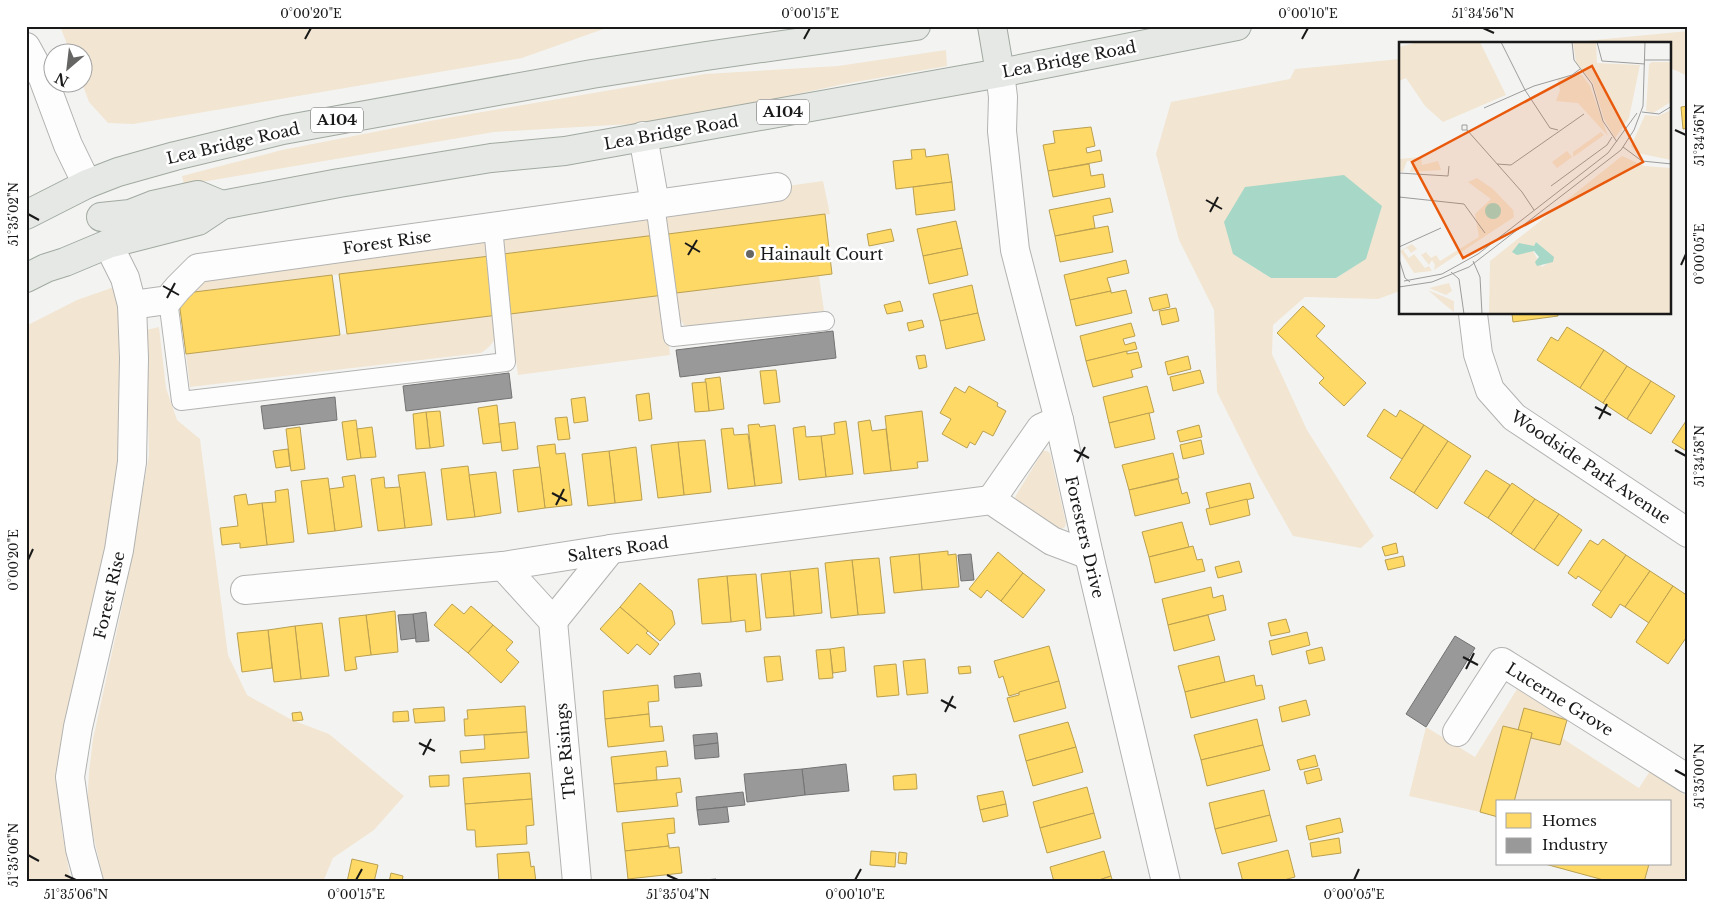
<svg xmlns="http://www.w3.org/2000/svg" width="1714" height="908" viewBox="0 0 1714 908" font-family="'Libre Baskerville',serif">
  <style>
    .green { fill: #f2e5d2; fill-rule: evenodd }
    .water { fill: #a7d7c6 }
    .homes { fill: #ffd966; stroke: #ba9f4f }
    .industry { fill: #999; stroke: #727372 }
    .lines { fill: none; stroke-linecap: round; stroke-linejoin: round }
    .lane-casing { stroke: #b2b3b1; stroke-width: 20 }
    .street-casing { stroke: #b2b3b1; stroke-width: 30 }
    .secondary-casing { stroke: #b2b3b1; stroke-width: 30 }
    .primary-casing { stroke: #a1a9a1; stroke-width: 30 }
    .lane { stroke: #fdfdfd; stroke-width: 18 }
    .street { stroke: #fdfdfd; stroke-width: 28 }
    .secondary { stroke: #fdfdfd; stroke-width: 28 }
    .primary { stroke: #e5e8e4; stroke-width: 28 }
    .ticks { fill: none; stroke: #181918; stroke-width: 2 }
    .poi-dot { fill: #656664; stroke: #fff; stroke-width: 2 }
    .labels { text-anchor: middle; stroke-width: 5; stroke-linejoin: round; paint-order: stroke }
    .shield { fill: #fff; stroke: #5d5e5d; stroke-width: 1 }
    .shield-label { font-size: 15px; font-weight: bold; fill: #181918 }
    .street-label { font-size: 16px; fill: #181918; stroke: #fff }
    .poi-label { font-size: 16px; fill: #181918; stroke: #fff; text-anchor: start }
    .inset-road { fill: none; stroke: #9b9c9b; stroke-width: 1 }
    .view { fill: #e8590c; fill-opacity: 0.15; stroke: #e8590c; stroke-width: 2.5 }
    .inset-edge { fill: none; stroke: #181918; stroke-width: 2.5 }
    .neatline { fill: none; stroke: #181918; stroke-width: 2 }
    .ticks-label { font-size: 12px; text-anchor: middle; fill: #181918 }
  </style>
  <rect width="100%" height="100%" fill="#f3f4f2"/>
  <g class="green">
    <path d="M60 26H612L522 58 133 124 108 123 89 102 82 83V52H70Z"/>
    <path d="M1688 31V76L1670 68V44H1554Z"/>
    <path d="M946 50 947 66 844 84 743 106 638 124 613 125 494 132 184 185 182 176 282 150 435 120 705 74 838 66Z"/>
    <path d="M1400 59V291L1378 299 1305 297 1273 325 1272 354 1307 430 1374 536 1361 548 1293 536 1258 474 1217 392 1214 310 1179 240 1156 154 1171 102 1290 79 1295 69ZM1382 206 1365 259 1336 278H1271L1233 254Z"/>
    <path d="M823 181 830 214 178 294 198 268Z"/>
    <path d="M819 276 824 311 695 327 684 325 678 316 676 293Z"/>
    <path d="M114 287 120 310 124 359 117 468 105 554 60 798 61 825 71 882H26V326L77 300Z"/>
    <path d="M664 295 670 355 518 375 510 314Z"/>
    <path d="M498 315C499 333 496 344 481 353L190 387 186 354Z"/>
    <path d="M159 327 166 388 177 420 200 439 228 655 247 695 292 720 329 734 404 796 374 830 333 858 323 882H104L87 808 89 772 93 739 127 584 133 540 135 535 149 455 146 330Z"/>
    <path d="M1043 451H1047L1050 453 1066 523 1065 527 1060 530 1017 501 1015 497Z"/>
    <path d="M1517 689 1567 720 1524 709 1518 730 1503 726 1480 812 1409 796 1426 727 1475 757Z"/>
    <path d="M1531 738 1560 745 1562 738 1639 788 1650 771 1688 797V882H1644L1649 864H1670V802H1514Z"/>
  </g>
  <path class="water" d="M1344 175 1382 206 1366 259 1336 278H1271L1233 254 1224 222 1245 187Z"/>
  <g class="homes">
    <path d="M1688 106V128L1683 129 1681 107Z"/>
    <path d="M1091 127 1095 146 1086 148 1087 153 1100 150 1102 161 1048 171 1043 145 1055 143 1053 131Z"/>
    <path d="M925 149 926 157 948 154 952 182 896 189 893 161 912 159 911 150Z"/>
    <path d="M1089 164 1091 176 1103 174 1105 187 1053 197 1048 171Z"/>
    <path d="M952 182 955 210 916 215 913 187Z"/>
    <path d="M1110 198 1113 212 1093 216 1095 228 1055 236 1049 210Z"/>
    <path d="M825 214 832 274 676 293 668 234Z"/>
    <path d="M956 221 962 248 923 256 917 229Z"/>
    <path d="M1108 226 1113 252 1060 262 1055 236Z"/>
    <path d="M891 229 894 241 869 246 867 234Z"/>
    <path d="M656 235 664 295 510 314 503 254Z"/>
    <path d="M962 248 968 275 929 284 923 256Z"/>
    <path d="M490 256 498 315 347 334 339 274Z"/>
    <path d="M1126 260 1129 273 1107 278 1111 291 1070 300 1064 275Z"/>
    <path d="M332 275 340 335 186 354 178 294Z"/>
    <path d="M972 285 978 313 940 321 933 294Z"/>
    <path d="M1126 290 1132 313 1076 326 1070 300 1111 291V293Z"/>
    <path d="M1167 294 1170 307 1153 311 1149 298Z"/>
    <path d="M900 301 903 311 887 314 884 305Z"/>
    <path d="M1303 306 1325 326 1316 336 1366 383 1344 406 1319 383 1324 378 1277 333Z"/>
    <path d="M1176 308 1179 321 1162 325 1159 311Z"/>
    <path d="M978 313 985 340 946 349 940 321Z"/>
    <path d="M1512 314H1558V316L1513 322Z"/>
    <path d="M922 320 924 327 909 331 907 323Z"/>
    <path d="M1131 323 1135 336 1123 339 1125 345 1135 342 1137 349 1086 361 1080 336Z"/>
    <path d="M1567 327 1604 350 1580 388 1537 360 1551 337 1558 341Z"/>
    <path d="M1604 350 1627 366 1603 403 1580 388Z"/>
    <path d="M1127 351V354L1138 352 1142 367 1131 370 1133 377 1093 387 1086 361Z"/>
    <path d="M925 355 927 367 919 369 916 356Z"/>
    <path d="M1188 356 1191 369 1168 375 1165 362Z"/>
    <path d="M1627 366 1651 381 1627 419 1603 403Z"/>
    <path d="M776 370 780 402 764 404 760 371Z"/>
    <path d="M1200 370 1204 383 1173 391 1170 377Z"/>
    <path d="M720 377 724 409 709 411 705 379Z"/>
    <path d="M1651 381 1675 396 1651 434 1627 419Z"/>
    <path d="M706 382 709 411 695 412 692 383Z"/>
    <path d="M969 386 998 403 997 406 1006 411 993 436 983 431 975 445 970 442 967 448 942 434 951 419 940 413 955 387 965 393Z"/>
    <path d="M1147 386 1154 412 1109 423 1103 397Z"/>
    <path d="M649 393 652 419 639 421 636 395Z"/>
    <path d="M585 397 588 421 574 423 571 399Z"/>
    <path d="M497 405 501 442 483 444 478 408Z"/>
    <path d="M1384 409 1396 417 1400 410 1424 425 1402 459 1367 436Z"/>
    <path d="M440 411 444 446 430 448 426 412Z"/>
    <path d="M922 411 928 461 917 462 918 468 891 471 885 416Z"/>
    <path d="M426 412 430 448 416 449 413 414Z"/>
    <path d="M1149 413 1155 439 1115 448 1109 423Z"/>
    <path d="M567 417 570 439 558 440 555 418Z"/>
    <path d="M1688 418V452L1672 442Z"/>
    <path d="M356 420 361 458 347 460 342 422Z"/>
    <path d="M870 420 872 431 886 429 891 471 864 474 858 422Z"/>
    <path d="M846 421 853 474 826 477 821 436 835 434 834 423Z"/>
    <path d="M515 422 518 449 502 451 499 424Z"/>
    <path d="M759 424 760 427 775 425 782 483 755 486 748 425Z"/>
    <path d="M1199 425 1202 437 1180 442 1177 431Z"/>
    <path d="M1424 425 1448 441 1414 493 1390 478Z"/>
    <path d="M805 426 806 437 821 436 826 477 799 480 793 428Z"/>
    <path d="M300 427 305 469 291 471 286 429Z"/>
    <path d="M372 427 376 457 361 458 357 429Z"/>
    <path d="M733 428 734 435 748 434 755 486 728 489 721 429Z"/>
    <path d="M705 440 711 492 684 495 678 442Z"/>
    <path d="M1201 440 1204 454 1183 459 1180 445Z"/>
    <path d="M1448 441 1471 456 1437 509 1414 493Z"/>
    <path d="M678 442 684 495 658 498 651 445Z"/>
    <path d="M555 444 556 454 565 453 572 505 545 508 537 446Z"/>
    <path d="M636 447 642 500 615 503 609 451Z"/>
    <path d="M288 449 290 466 276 468 273 451Z"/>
    <path d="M609 451 615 503 588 506 582 454Z"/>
    <path d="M1173 453 1179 478 1129 490 1122 465Z"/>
    <path d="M468 466 475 517 447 520 441 469Z"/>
    <path d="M540 467 545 508 518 512 513 470Z"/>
    <path d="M1486 470 1510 485 1488 518 1464 503Z"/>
    <path d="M425 472 432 525 405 528 398 475Z"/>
    <path d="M496 472 501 513 475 517 469 475Z"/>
    <path d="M355 475 362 527 335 531 329 489 344 487 342 477Z"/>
    <path d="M384 477 385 488 400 487 405 528 378 531 371 479Z"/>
    <path d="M328 478 335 531 308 534 301 481Z"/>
    <path d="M1178 479 1182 494 1187 492 1190 503 1135 516 1129 490Z"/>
    <path d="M1250 483 1254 498 1210 509 1206 493Z"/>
    <path d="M1512 483 1535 499 1511 534 1488 518Z"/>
    <path d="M288 489 294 542 267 545 262 503 276 502 275 491Z"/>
    <path d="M246 494 248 505 262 503 267 545 240 548V543L222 545 220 528 238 526 234 496Z"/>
    <path d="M1247 499 1250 515 1210 525 1206 509Z"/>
    <path d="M1535 499 1559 514 1534 550 1511 534Z"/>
    <path d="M1559 514 1582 530 1558 566 1534 550Z"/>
    <path d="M1182 522 1189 547 1149 557 1142 532Z"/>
    <path d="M1603 539 1626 555 1602 592 1578 576 1576 579 1568 573 1590 540 1598 545Z"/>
    <path d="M1396 543 1398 553 1385 556 1382 547Z"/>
    <path d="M1193 546 1197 560 1202 559 1205 571 1155 583 1149 557Z"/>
    <path d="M948 551V555L956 554 959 587 922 590 919 554Z"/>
    <path d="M998 552 1023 573 1001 601 987 590 981 598 969 589Z"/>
    <path d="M919 554 922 590 894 593 890 557Z"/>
    <path d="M1626 555 1650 571 1625 607 1620 604 1611 618 1592 605Z"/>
    <path d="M1403 556 1405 566 1388 570 1385 560Z"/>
    <path d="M879 558 885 613 858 615 852 560Z"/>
    <path d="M852 560 858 615 831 618 825 563Z"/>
    <path d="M1239 561 1242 572 1218 578 1215 567Z"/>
    <path d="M818 568 822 613 794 616 790 571Z"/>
    <path d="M790 571 794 616 766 618 761 574Z"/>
    <path d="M1650 571 1673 586 1649 623 1625 607Z"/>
    <path d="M1023 573 1045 590 1023 618 1001 601Z"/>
    <path d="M756 574 761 630 746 632 745 620 731 622 727 576Z"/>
    <path d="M727 576 731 622 702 624 698 579Z"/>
    <path d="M640 583 672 611 675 624 660 641 620 607Z"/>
    <path d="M1673 586 1688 596V635L1668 664 1636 642Z"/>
    <path d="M1211 587 1213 598 1223 595 1226 610 1168 625 1162 599Z"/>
    <path d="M452 604 464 614 471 606 493 625 468 653 434 625Z"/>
    <path d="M620 607 648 631 646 633 659 644 650 655 637 644 628 654 600 629Z"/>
    <path d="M395 611 398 652 371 655 366 615Z"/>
    <path d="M366 615 371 655 355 657 357 669 345 671 339 618Z"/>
    <path d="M1208 615 1215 640 1174 651 1168 625Z"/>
    <path d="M1286 619 1290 632 1271 636 1268 623Z"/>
    <path d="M322 623 329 676 301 679 295 626Z"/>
    <path d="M493 625 513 642 506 650 519 662 501 683 468 653Z"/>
    <path d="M295 626 301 679 274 682 268 630Z"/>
    <path d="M268 630 272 668 242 672 237 633Z"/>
    <path d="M1307 632 1310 645 1272 655 1269 641Z"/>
    <path d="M1049 646 1059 681 1009 696 1003 676 999 678 994 661Z"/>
    <path d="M844 647 846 671 833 673 830 649Z"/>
    <path d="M1322 647 1325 660 1309 664 1306 651Z"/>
    <path d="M830 649 833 678 819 679 816 650Z"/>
    <path d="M780 656 783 680 767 682 764 657Z"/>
    <path d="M1219 656 1225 682 1185 692 1178 666Z"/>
    <path d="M925 659 928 693 907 695 903 661Z"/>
    <path d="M896 664 899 695 877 697 874 666Z"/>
    <path d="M970 666 971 673 959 674 958 667Z"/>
    <path d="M1254 675 1256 686 1262 685 1265 699 1191 718 1185 692Z"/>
    <path d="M1059 681 1066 708 1014 722 1007 698 1019 695V692Z"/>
    <path d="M658 685 659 701 648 702 649 714 605 719 603 691Z"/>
    <path d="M1306 700 1310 715 1282 722 1279 707Z"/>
    <path d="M525 706 527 732 465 736 464 719H468L467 710Z"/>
    <path d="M444 707 445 721 415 723 413 709Z"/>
    <path d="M1524 708 1567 720 1560 745 1531 738 1532 733 1518 730Z"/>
    <path d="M408 711 409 721 393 722V712Z"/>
    <path d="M301 712 303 720 293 721 292 713Z"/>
    <path d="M649 714 650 727 662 726 664 741 608 747 605 719Z"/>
    <path d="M1257 719 1263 745 1201 760 1194 735Z"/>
    <path d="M1068 722 1076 747 1026 761 1019 735Z"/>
    <path d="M1503 726 1532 733 1514 802H1498V817L1480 812Z"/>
    <path d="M527 732 529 758 461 763 460 751 485 749 484 735Z"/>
    <path d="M1263 745 1270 770 1207 786 1201 760Z"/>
    <path d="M1076 747 1083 772 1033 786 1026 761Z"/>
    <path d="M666 751 668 766 656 767 657 780 614 784 611 757Z"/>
    <path d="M1315 755 1318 766 1300 770 1297 760Z"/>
    <path d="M1319 768 1322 780 1307 784 1304 772Z"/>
    <path d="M530 773 532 799 465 804 463 778Z"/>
    <path d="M916 774 917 789 894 790 893 776Z"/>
    <path d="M449 775V786L430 787 429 776Z"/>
    <path d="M680 778 682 792 676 793 678 806 617 812 614 784Z"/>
    <path d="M1087 787 1094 813 1040 828 1033 802Z"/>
    <path d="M1264 790 1270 815 1215 829 1209 803Z"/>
    <path d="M1003 791 1006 804 980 810 977 796Z"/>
    <path d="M532 799 534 825 526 826 527 844 476 847 475 830H467L465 804Z"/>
    <path d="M1006 804 1008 816 983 822 980 810Z"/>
    <path d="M1094 813 1101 838 1047 853 1040 828Z"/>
    <path d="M1270 815 1277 841 1222 854 1215 829Z"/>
    <path d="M674 818 675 833 667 834 669 846 625 851 622 823Z"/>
    <path d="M1340 818 1343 832 1309 840 1306 826Z"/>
    <path d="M1339 838 1341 853 1312 857 1310 843Z"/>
    <path d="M669 846V848L679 847 682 873 628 879 625 851Z"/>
    <path d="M1288 850 1295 877 1276 882H1243L1238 863Z"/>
    <path d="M871 851 896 853 895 867 870 865Z"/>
    <path d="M1104 851 1111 876 1093 882H1054L1050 867Z"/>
    <path d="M529 852 531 867 534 866 536 882H499L497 854Z"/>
    <path d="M899 852 907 853 906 864 898 863Z"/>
    <path d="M352 859 378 865 374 882H347Z"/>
    <path d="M1545 864H1649L1644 882H1611Z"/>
    <path d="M391 873 403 876 402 882H389Z"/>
    <path d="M1111 876 1113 882H1093Z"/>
  </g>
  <g class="industry">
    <path d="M833 331 836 358 680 377 676 350Z"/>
    <path d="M509 373 512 398 406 411 403 386Z"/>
    <path d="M335 397 337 420 264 429 261 406Z"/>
    <path d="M971 554 974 580 961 581 958 555Z"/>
    <path d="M426 612 429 641 416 642 413 614Z"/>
    <path d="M413 614 416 638 401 640 398 615Z"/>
    <path d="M1455 636 1475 648 1426 727 1406 714Z"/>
    <path d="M700 673 702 686 675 688 674 676Z"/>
    <path d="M717 733 718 743 694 746 693 735Z"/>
    <path d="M718 743 719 757 695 759 694 746Z"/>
    <path d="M846 764 849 791 805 795 802 769Z"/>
    <path d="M802 769 805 795 747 802 744 774Z"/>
    <path d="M743 792 745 805 697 810 696 797Z"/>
    <path d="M727 807 729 822 699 825 697 810Z"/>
    <path d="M716 879 717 882H693V881Z"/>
  </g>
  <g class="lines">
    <defs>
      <g id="lane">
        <path d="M655 204 673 337 825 321"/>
        <path d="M168 300 181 401 506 362 493 227"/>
      </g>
      <g id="street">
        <path d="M1000 73 1003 97 1002 131 1015 250 1059 420 1089 555 1166 882"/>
        <path d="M643 136 655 204"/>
        <path d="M132 305 168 300 178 288 198 268 777 187"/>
        <path d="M1473 314 1478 354 1490 390 1514 417 1688 533"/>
        <path d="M991 500 1041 428 1059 420"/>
        <path d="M503 566 553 621 577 882"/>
        <path d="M245 590 503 566 611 549 991 500 1052 541 1089 555"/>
        <path d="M553 621 611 549"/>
        <path d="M1457 732 1502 662 1688 779"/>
        <path d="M89 882 80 849 70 777 78 727 119 550 132 462 134 358 132 305 125 278 108 244"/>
      </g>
      <path id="secondary" d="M26 47 43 78 68 145 87 184"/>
      <g id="primary">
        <path d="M992 26 1000 73"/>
        <path d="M26 215 87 184 118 172 175 156 283 130 592 74 706 56 916 26"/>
        <path d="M101 217 130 214 153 205 198 195 222 205"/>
        <path d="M26 278 46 268 65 262 108 244 198 221 222 205 339 183 491 158 565 151 1000 73 1237 26"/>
      </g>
    </defs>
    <use href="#lane" class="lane-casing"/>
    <use href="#street" class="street-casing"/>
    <use href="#secondary" class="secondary-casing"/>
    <use href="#primary" class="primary-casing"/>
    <use href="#lane" class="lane"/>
    <use href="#street" class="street"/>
    <use href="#secondary" class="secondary"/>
    <use href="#primary" class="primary"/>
  </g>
  <path class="ticks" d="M1483 28 1494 33M305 39 311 28M804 39 810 28M1302 39 1308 28M1675 130 1686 135M1206 200 1222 209M1210 212 1218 197M28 214 39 220M685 243 700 252M688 255 697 240M1681 265 1686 254M163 286 179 295M167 298 175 283M1595 407 1611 415M1599 419 1607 404M1074 450 1089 458M1675 450 1686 456M1077 462 1085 447M552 493 567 501M556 505 564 489M28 560 33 549M1463 657 1478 665M1466 669 1474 653M941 700 956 708M945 712 953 696M419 743 435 751M423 755 431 739M1675 770 1686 776M28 855 39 861M65 875 76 880M667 875 678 880M356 880 362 869M855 880 861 869M1354 880 1359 869"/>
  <circle class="poi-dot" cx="750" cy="254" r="5"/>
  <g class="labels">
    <g class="shield">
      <rect x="757" y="99.5" width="52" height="25" rx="4"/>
      <rect x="311" y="107.5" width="52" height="25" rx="4"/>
    </g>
    <g class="shield-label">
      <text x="783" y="117">A104</text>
      <text x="337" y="125">A104</text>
    </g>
    <g class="street-label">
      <text transform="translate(1069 59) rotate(-11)" y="6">Lea Bridge Road</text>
      <text transform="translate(671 132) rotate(-10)" y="6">Lea Bridge Road</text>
      <text transform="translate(233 143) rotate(-13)" y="6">Lea Bridge Road</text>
      <text transform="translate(387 242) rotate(-8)" y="6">Forest Rise</text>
      <text transform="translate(1591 467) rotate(34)" y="6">Woodside Park Avenue</text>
      <text transform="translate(1085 537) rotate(77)" y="6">Foresters Drive</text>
      <text transform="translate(618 549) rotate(-8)" y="6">Salters Road</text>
      <text transform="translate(109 595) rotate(-77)" y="6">Forest Rise</text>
      <text transform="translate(1560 699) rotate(32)" y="6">Lucerne Grove</text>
      <text transform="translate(565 751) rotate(-95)" y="6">The Risings</text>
    </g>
    <g class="poi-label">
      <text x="760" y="260">Hainault Court</text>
    </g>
  </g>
  <g transform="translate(1399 42)">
    <rect width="272" height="272" fill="#f3f4f2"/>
    <path d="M19 0H81L107 53 44 80 26 64 7 36 0 39V5ZM174 0H197L198 21 241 23 230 76 216 96 205 77 194 41 177 20ZM253 20H272V60L254 71 247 69 250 22ZM179 32 183 33 191 44 209 94 179 61 157 59 161 48 158 37ZM272 68V118L238 111 232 104 246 73 259 74ZM202 90 205 93 174 115V110ZM168 109 173 115 158 126 153 120ZM223 114 245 124 272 126V272H90L91 219ZM137 200 145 207 150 220 143 225 134 209ZM22 115 23 123 39 119 42 128 11 130 14 119H8L4 130 0 129V117ZM78 136 94 147 114 168 115 175 35 228 36 223 33 218 30 223 22 213 27 210 32 216 37 213 41 219 80 195 76 172 92 157 69 140ZM13 202 18 207 12 211 8 206 4 208 10 216 15 212 26 226 30 224 33 229 15 231 1 209ZM50 241 53 249 47 253 30 246ZM29 248 55 259V270L46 263Z" fill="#f2e5d2" fill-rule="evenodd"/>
    <path d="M86 169a8 8 0 1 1 16 0a8 8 0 1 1-16 0ZM137 200 155 215 154 220 138 224 136 220 140 215 135 209 118 213 113 210 120 201 135 204Z" fill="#a7d7c6"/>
    <path class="inset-road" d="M102 0 126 48 151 86 159 88M173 0 175 18 193 42 204 79 218 100M198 0 203 19 246 22M246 18H273M85 66 135 44 173 33 181 27M243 70 260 72 273 64M68 88H63V83H68V88L123 150 135 168M224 105 243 119 273 122M98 122 112 123 185 72M0 131 49 134 50 124M152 144 208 103 213 95M0 155 65 162 86 191M0 205 42 186M0 217 6 236 11 240M74 219 81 235 83 272M52 230 60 237 65 272M5 239 43 232 79 212 209 111 238 71M0 245 33 240 70 225 222 108 235 88 244 64 246 0"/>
    <path class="view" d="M193 24 244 120 64 216 13 120Z"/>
    <rect width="272" height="272" class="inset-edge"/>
  </g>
  <rect width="1714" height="908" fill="none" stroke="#ffffff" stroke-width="55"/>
  <rect x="1496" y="800" width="175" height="65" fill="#ffffff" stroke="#a3a3a3"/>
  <rect x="1506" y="813" width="25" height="15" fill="#ffd966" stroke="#a3a3a3"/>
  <text x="1542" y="826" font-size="15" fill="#181918">Homes</text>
  <rect x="1506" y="838" width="25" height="15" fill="#999999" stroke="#a3a3a3"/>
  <text x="1542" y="850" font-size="15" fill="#181918">Industry</text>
  <g transform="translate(68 68) rotate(208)"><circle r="24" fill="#ffffff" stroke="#a3a3a3"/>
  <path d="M0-4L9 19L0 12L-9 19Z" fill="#656664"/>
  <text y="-8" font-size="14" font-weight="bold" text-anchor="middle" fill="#181918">N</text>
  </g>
  <rect x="28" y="28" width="1658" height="852" class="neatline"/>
  <g class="ticks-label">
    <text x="311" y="18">0°00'20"E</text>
    <text x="810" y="18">0°00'15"E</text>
    <text x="1308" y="18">0°00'10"E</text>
    <text x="1483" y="18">51°34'56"N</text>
    <text transform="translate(1700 135) rotate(-90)" y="4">51°34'56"N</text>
    <text transform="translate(14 214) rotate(-90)" y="4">51°35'02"N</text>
    <text transform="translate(1700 254) rotate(-90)" y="4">0°00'05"E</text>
    <text transform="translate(1700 456) rotate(-90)" y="4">51°34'58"N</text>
    <text transform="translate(14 560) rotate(-90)" y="4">0°00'20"E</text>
    <text transform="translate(1700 776) rotate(-90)" y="4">51°35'00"N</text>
    <text transform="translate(14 855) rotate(-90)" y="4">51°35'06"N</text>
    <text x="76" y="899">51°35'06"N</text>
    <text x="356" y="899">0°00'15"E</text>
    <text x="678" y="899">51°35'04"N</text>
    <text x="855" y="899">0°00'10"E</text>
    <text x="1354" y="899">0°00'05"E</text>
  </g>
</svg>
